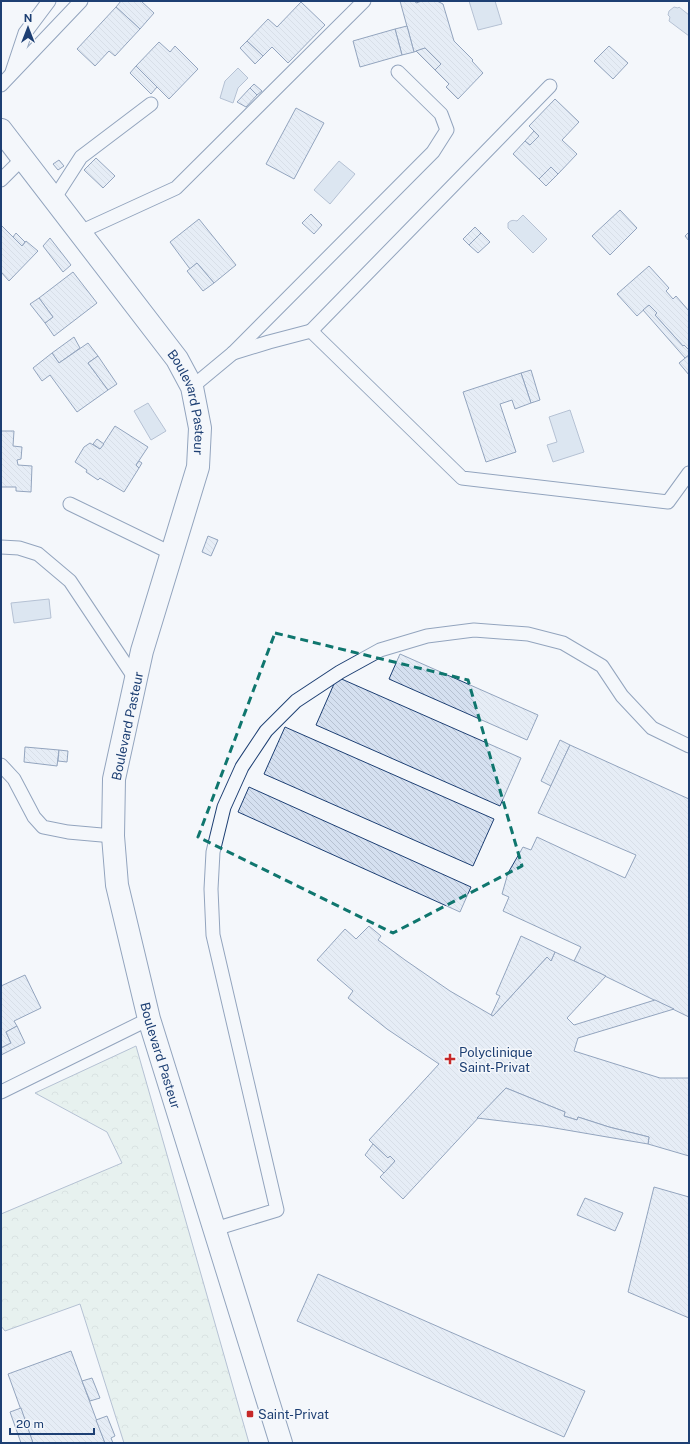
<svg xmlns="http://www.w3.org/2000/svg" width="690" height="1444" viewBox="0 0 690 1444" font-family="'Public Sans',sans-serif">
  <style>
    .forest { fill: url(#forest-crowns); stroke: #687fa3 }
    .water { fill: #bed0e5; stroke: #687fa3 }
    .building { fill: url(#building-back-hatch); stroke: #1d3f73 }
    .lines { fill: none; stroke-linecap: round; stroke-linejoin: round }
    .service-casing { stroke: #1d3f73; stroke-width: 15 }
    .tertiary-casing { stroke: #1d3f73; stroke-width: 24 }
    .service { stroke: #f4f7fb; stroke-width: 13 }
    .tertiary { stroke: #f4f7fb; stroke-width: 22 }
    .marked { fill: none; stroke: #0f766e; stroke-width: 3; stroke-dasharray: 8 5; stroke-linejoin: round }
    .poi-dot { fill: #c62828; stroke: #f4f7fb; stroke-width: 1.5 }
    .labels { text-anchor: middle; stroke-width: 3; stroke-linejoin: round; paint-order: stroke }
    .street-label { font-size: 13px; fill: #1d3f73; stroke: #f4f7fb }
    .poi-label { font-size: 13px; fill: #1d3f73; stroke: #f4f7fb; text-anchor: start }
  </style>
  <defs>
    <pattern id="forest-crowns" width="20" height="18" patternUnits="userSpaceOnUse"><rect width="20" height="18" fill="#d7e8df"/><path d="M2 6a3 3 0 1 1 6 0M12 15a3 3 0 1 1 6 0" fill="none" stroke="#b8c8c3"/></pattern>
    <pattern id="building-back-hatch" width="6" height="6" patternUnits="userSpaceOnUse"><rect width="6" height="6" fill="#d5e0f0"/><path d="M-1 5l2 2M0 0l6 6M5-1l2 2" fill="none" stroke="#b6c1d1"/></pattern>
  </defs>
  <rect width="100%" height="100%" fill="#f4f7fb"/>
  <path class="forest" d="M136 1046 249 1443H124L80 1304 5 1331 1 1326V1214L122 1163 107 1132 35 1093Z"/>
  <g class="water">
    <path d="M469 1H495L502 24 478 30Z"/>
    <path d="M674 7 678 8 679 7 689 15V36L669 21 670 17 668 15 669 11Z"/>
    <path d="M238 68 248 78 238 88 233 103 220 98 225 81Z"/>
    <path d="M339 161 355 174 330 204 314 190Z"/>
    <path d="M523 215 547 239 533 253 508 228V223C511 220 513 220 517 221Z"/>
    <path d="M148 403 166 431 151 440 134 411Z"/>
    <path d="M570 410 584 452 553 462 547 445 557 442 549 417Z"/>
    <path d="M49 599 51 618 14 623 11 603Z"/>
  </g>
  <g class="building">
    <path d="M121 1H141L154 13 140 29 116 7Z"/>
    <path d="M400 1H415L416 3 422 1H437L443 4 454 41 473 60 472 61 483 73 458 99 446 87 449 84 435 70 441 64 425 48 414 52Z"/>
    <path d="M301 2 325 25 288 63 272 47 263 56 247 41 268 19 277 27Z"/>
    <path d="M116 7 140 29 115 56 109 51 95 66 77 49Z"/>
    <path d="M407 26 414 52 402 55 395 29Z"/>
    <path d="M395 29 402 55 360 67 353 41Z"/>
    <path d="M247 41 263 56 255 64 240 48Z"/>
    <path d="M159 42 170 52 175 46 198 69 169 99 136 66Z"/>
    <path d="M609 46 628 63 613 79 594 61Z"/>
    <path d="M425 48 441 64 435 70 416 51Z"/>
    <path d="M136 66 157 87 151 94 130 73Z"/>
    <path d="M254 84 262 91 257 95 250 88Z"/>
    <path d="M250 88 257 95 246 107 237 102Z"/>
    <path d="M555 99 579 122 562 140 577 154 558 174 551 167 539 179 513 154 525 141 530 145 539 136 529 126Z"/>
    <path d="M296 108 324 123 294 179 266 164Z"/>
    <path d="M534 131 539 136 530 145 525 141Z"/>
    <path d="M96 158 115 176 103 188 84 170Z"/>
    <path d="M59 160 64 166 58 170 53 164Z"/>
    <path d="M551 167 558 174 546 186 539 179Z"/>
    <path d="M620 210 637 228 610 255 592 236Z"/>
    <path d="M311 214 322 225 314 234 302 223Z"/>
    <path d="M199 219 236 265 214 283 197 263 190 269 170 242Z"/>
    <path d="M1 225 22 246 26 241 38 251 9 281 1 272Z"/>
    <path d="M475 227 481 233 469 245 463 239Z"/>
    <path d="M689 232V241L685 236Z"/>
    <path d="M16 233 25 242 22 246 13 237Z"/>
    <path d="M481 233 490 242 478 253 469 245Z"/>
    <path d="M50 238 71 265 63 272 43 246Z"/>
    <path d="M197 263 214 283 203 291 187 271Z"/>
    <path d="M649 266 669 288 666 291 673 299 676 296 689 311V350L684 345 683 346 655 315 657 313 649 305 637 316 617 294Z"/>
    <path d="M73 272 97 303 54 336 45 323 53 317 39 298Z"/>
    <path d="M39 298 53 317 45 323 30 304Z"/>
    <path d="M649 305 657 313 655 315 683 346 684 345 689 350V355L685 358 643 310Z"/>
    <path d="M74 337 80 348 59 363 52 353Z"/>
    <path d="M88 343 98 356 88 363 108 390 77 412 50 375 42 381 33 368 52 353 59 363Z"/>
    <path d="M689 355V375L679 363Z"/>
    <path d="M98 356 117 384 108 390 88 363Z"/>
    <path d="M531 370 540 400 531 403 521 373Z"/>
    <path d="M521 373 531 403 515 409 512 400 500 404 516 452 486 462 463 392Z"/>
    <path d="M115 426 148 447 136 465 139 468 124 492 100 478 98 480 86 472 87 470 75 462 84 447 90 443 100 449Z"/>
    <path d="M1 431H14L13 446 22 447 21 459 17 460 18 465 32 466 31 492 16 491V487H1Z"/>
    <path d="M97 439 104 444 100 449 93 444Z"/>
    <path d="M139 461 142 463 139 468 136 465Z"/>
    <path d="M208 536 218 540 211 556 202 552Z"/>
    <path d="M400 654 538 715 527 740 389 679Z"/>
    <path d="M337 677 521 758 500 806 316 725Z"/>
    <path d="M285 727 494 819 473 866 264 774Z"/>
    <path d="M560 740 570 745 551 786 541 781Z"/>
    <path d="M570 745 689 799V1017L574 961 581 947 503 911 509 897 502 894 508 873 523 847 531 850 537 837 625 878 636 855 538 813Z"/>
    <path d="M25 747 59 750 57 766 24 762Z"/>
    <path d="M59 750 68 751 67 762 58 761Z"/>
    <path d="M249 787 471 887 460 912 238 812Z"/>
    <path d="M369 926 381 936 378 940 405 960 450 991 493 1016 547 957 551 961 555 952 606 976 567 1018 574 1025 655 1000 674 1009 578 1038 574 1051 660 1078H689V1156L648 1144 649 1137 609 1127 578 1117 577 1120 564 1116 565 1112 506 1088 403 1199 380 1177 395 1161 390 1156 388 1158 369 1140 439 1064 387 1029 348 998 353 991 317 960 345 929 356 939Z"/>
    <path d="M521 936 555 952 551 961 547 957 493 1016 491 1015 500 996 496 994Z"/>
    <path d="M25 975 41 1008 14 1021 17 1026 6 1032 11 1043 1 1048V986Z"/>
    <path d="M17 1026 25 1043 1 1055V1048L11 1043 6 1032Z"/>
    <path d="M506 1088 565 1112 564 1116 577 1120 578 1117 609 1127 649 1137 648 1144 543 1126 477 1118Z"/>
    <path d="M373 1144 388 1158 390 1156 395 1161 384 1173 365 1155Z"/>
    <path d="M654 1187 689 1197V1318L628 1292Z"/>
    <path d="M585 1198 623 1213 615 1231 577 1215Z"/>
    <path d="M318 1274 585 1391 564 1437 297 1321Z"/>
    <path d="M71 1351 105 1443H33L8 1374Z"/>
    <path d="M92 1378 100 1398 90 1401 82 1381Z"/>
    <path d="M21 1408 33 1443H21L10 1412Z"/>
    <path d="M107 1416 115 1436 111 1438 113 1443H105L96 1420Z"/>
  </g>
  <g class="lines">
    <defs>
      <g id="service">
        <path d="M12 72 25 33 49 1"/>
        <path d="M1 85 81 1"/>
        <path d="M1 180 23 158"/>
        <path d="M54 199 81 157 151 104"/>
        <path d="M80 232 176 188 364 1"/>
        <path d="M311 331 550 86"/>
        <path d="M233 353 269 342 311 331 462 478 668 502 689 473"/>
        <path d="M192 387 233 353 433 152 447 130 441 114 398 72"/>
        <path d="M70 504 171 553"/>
        <path d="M1 547 19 548 38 554 70 581 136 680"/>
        <path d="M1 765 14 779 34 817 43 827 68 832 113 836"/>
        <path d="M1 1092 149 1019"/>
        <path d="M215 1229 277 1210 213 935 211 889 213 852 224 807 242 767 266 731 296 701 340 672 380 650 427 636 474 630 528 634 563 643 602 666 622 696 652 728 689 746"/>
      </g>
      <g id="tertiary">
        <path id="s1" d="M1 130 177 359 192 387 200 428 198 467 142 651 114 779 113 836 117 885 149 1019 281 1443"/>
      </g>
    </defs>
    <use href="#service" class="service-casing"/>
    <use href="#tertiary" class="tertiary-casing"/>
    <use href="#service" class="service"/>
    <use href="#tertiary" class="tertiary"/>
  </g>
  <path d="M0 0H690V1444H0ZM275 633 468 680 522 866 393 933 198 837Z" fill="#f4f7fb" fill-opacity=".55" fill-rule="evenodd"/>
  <path class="marked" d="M275 633 468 680 522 866 393 933 198 837Z"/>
  <g class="poi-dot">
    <path d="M448 1053h4v4h4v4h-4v4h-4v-4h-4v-4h4z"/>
    <rect x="246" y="1410" width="8" height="8" rx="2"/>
  </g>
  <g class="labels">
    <g class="street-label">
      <text dy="5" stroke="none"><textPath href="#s1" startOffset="334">Boulevard Pasteur</textPath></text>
      <text transform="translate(127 726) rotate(-78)" y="5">Boulevard Pasteur</text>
      <text dy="5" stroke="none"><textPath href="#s1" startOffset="1007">Boulevard Pasteur</textPath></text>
    </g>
    <g class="poi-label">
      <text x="459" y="1057">Polyclinique<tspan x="459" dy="15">Saint-Privat</tspan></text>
      <text x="258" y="1419">Saint-Privat</text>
    </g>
  </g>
  <rect width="690" height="1444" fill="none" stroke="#1d3f73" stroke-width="4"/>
  <g transform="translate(28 28)" stroke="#f4f7fb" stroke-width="3" paint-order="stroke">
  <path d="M0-3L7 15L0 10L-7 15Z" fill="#1d3f73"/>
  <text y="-6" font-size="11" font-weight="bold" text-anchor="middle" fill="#1d3f73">N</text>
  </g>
  <path d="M10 1428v6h84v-6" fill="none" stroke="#1d3f73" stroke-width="2"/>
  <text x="16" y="1428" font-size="12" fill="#1d3f73" stroke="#f4f7fb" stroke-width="3" paint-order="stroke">20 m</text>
</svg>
